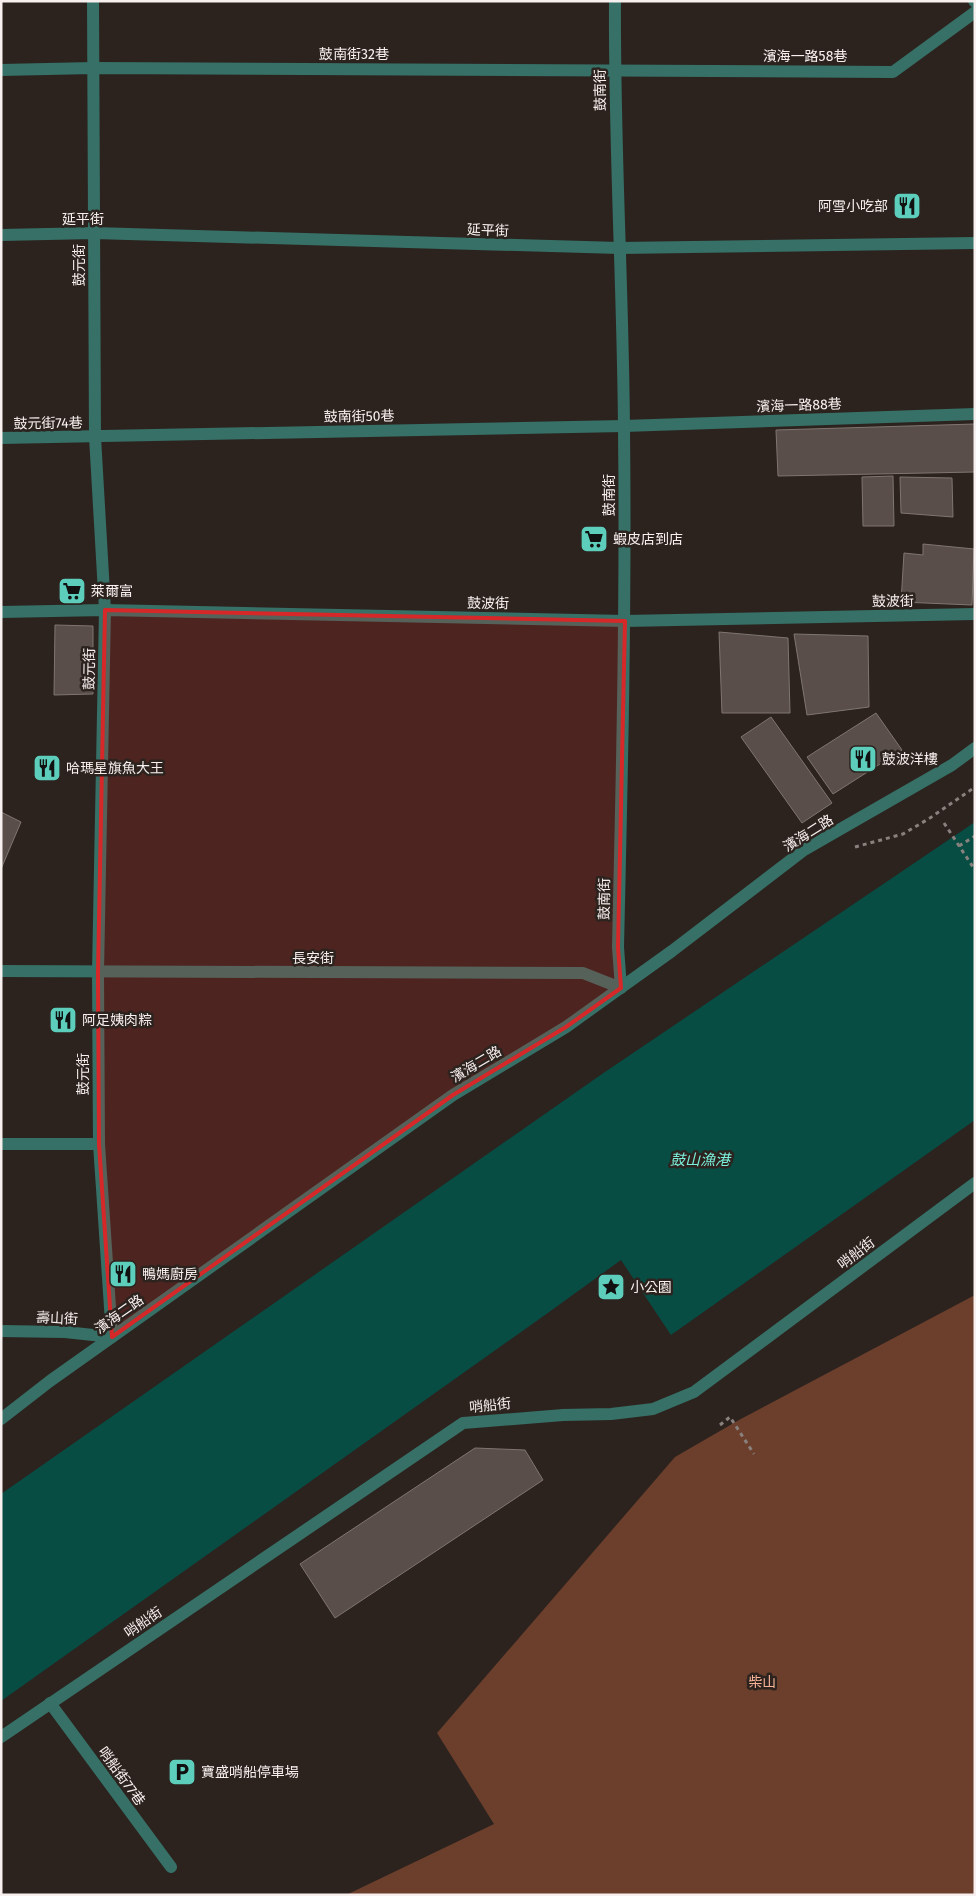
<svg xmlns="http://www.w3.org/2000/svg" width="976" height="1896" viewBox="0 0 976 1896" font-family="'Fira Sans','Noto Sans TC',sans-serif">
  <style>
    .green { fill: #6c3f2c }
    .water { fill: #074d44 }
    .building { fill: #594e4a; stroke: #807570 }
    .lines { fill: none; stroke-linecap: round; stroke-linejoin: round }
    .path { stroke: #89817e; stroke-width: 3; stroke-dasharray: 4 4; stroke-linecap: butt }
    .lane { stroke: #367066; stroke-width: 12 }
    .street { stroke: #367066; stroke-width: 12 }
    .marked { fill: #d62828; fill-opacity: 0.2; stroke: #d62828; stroke-width: 4; stroke-linejoin: round }
    .labels { text-anchor: middle; stroke-width: 5; stroke-linejoin: round; paint-order: stroke }
    .street-label { font-size: 14px; fill: #f7f0ee; stroke: #2c231f }
    .poi-label { font-size: 14px; fill: #f7f0ee; stroke: #2c231f; text-anchor: start }
    .park-label { font-size: 14px; fill: #f9b498; stroke: #2c231f }
    .water-label { font-size: 15px; font-style: italic; fill: #7af0db; stroke: #2c231f }
  </style>
  <rect width="100%" height="100%" fill="#2c231f"/>
  <path class="green" d="M975 1295V1895H346L494 1824 437 1733 675 1457 739 1420Z"/>
  <path class="water" d="M975 822V1120L671 1335 621 1260 545 1315 1 1701V1494L602 1074Z"/>
  <g class="building">
    <path d="M975 424V472L778 476 776 430Z"/>
    <path d="M893 476 894 526H863L862 477Z"/>
    <path d="M900 477 952 478 953 517 901 513Z"/>
    <path d="M923 544 974 549 972 605 901 602 904 553 923 555Z"/>
    <path d="M55 625 93 626V694L54 695Z"/>
    <path d="M719 632 788 638 790 713H722Z"/>
    <path d="M794 634 868 636 869 707 807 715Z"/>
    <path d="M876 713 902 750 833 794 807 757Z"/>
    <path d="M771 717 832 803 802 823 741 737Z"/>
    <path d="M1 812 21 822 1 869Z"/>
    <path d="M475 1448 525 1450 543 1480 335 1618 300 1564Z"/>
  </g>
  <g class="lines">
    <g class="path">
      <path d="M944 823 975 870"/>
      <path d="M959 846 975 836"/>
      <path d="M855 847 903 834 930 818 975 787"/>
      <path d="M720 1425 730 1417 754 1454"/>
    </g>
    <g class="lane">
      <path d="M1 70 93 68 893 72 975 12"/>
      <path d="M1 438 624 426 975 414"/>
      <path d="M1 1144H99"/>
      <path d="M50 1703 171 1867"/>
    </g>
    <g class="street">
      <path d="M974 1 975 2"/>
      <path d="M1 235 94 233 619 248 975 243"/>
      <path d="M1 612 105 610 625 621 975 614"/>
      <path d="M1 971 583 973 621 988 618 947C622 774 626 602 624 429 623 286 614 144 615 1"/>
      <path d="M1 1331 65 1332 112 1337 99 1144 98 972 105 610 95 437 93 1"/>
      <path d="M1 1419 50 1381 453 1095 566 1027 672 951 804 850 952 765 975 748"/>
      <path d="M1 1737 463 1423 563 1415 611 1414 653 1409 694 1392 975 1183"/>
    </g>
  </g>
  <path class="marked" d="M105 610 625 621 618 947 621 988 566 1027 453 1095 112 1337 99 1144 98 972Z"/>
  <defs>
    <symbol id="restaurant-square" viewBox="-11 -11 22 22"><rect x="-9" y="-9" width="18" height="18" rx="4" fill="#5ccebb" stroke="#2c231f"/><path d="M-5-6h1v4h1v-4h1v4h1v-4h1v5L-1.5 .5V6h-2V.5L-5-1ZM5-6V6H3V1.5H1.5Q1.5-4 5-6Z" fill="#111"/></symbol>
    <symbol id="supermarket-square" viewBox="-11 -11 22 22"><rect x="-9" y="-9" width="18" height="18" rx="4" fill="#5ccebb" stroke="#2c231f"/><path d="M-6-5.5h2.5l.6 2H6L4.5 2H-2.5L-4.4-4H-6ZM-1.5 3.2a1.3 1.3 0 1 0 .1 0ZM3 3.2a1.3 1.3 0 1 0 .1 0Z" fill="#111"/></symbol>
    <symbol id="sight-square" viewBox="-11 -11 22 22"><rect x="-9" y="-9" width="18" height="18" rx="4" fill="#5ccebb" stroke="#2c231f"/><path d="M0-6L1.8-2.2L6-1.7L2.9 1.2L3.7 5.4L0 3.3L-3.7 5.4L-2.9 1.2L-6-1.7L-1.8-2.2Z" fill="#111"/></symbol>
    <symbol id="parking-square" viewBox="-11 -11 22 22"><rect x="-9" y="-9" width="18" height="18" rx="4" fill="#5ccebb" stroke="#2c231f"/><path d="M-3.5-5.5H1a3.5 3.5 0 0 1 0 7H-1V5.5H-3.5ZM-1-3.4V-.6H.8a1.4 1.4 0 0 0 0-2.8Z" fill="#111"/></symbol>
  </defs>
  <g fill-rule="evenodd">
    <use href="#restaurant-square" x="891" y="190" width="32" height="32"/>
    <use href="#supermarket-square" x="578" y="523" width="32" height="32"/>
    <use href="#supermarket-square" x="56" y="575" width="32" height="32"/>
    <use href="#restaurant-square" x="847" y="743" width="32" height="32"/>
    <use href="#restaurant-square" x="31" y="752" width="32" height="32"/>
    <use href="#restaurant-square" x="47" y="1004" width="32" height="32"/>
    <use href="#restaurant-square" x="107" y="1258" width="32" height="32"/>
    <use href="#sight-square" x="595" y="1271" width="32" height="32"/>
    <use href="#parking-square" x="166" y="1756" width="32" height="32"/>
  </g>
  <g class="labels">
    <g class="street-label">
      <text x="354" y="59">鼓南街32巷</text>
      <text x="805" y="61">濱海一路58巷</text>
      <text transform="translate(600 90) rotate(-91)" y="5">鼓南街</text>
      <text x="83" y="224">延平街</text>
      <text transform="translate(488 230) rotate(2)" y="5">延平街</text>
      <text transform="translate(79 265) rotate(-90)" y="5">鼓元街</text>
      <text transform="translate(799 405) rotate(-2)" y="5">濱海一路88巷</text>
      <text transform="translate(359 416) rotate(-1)" y="5">鼓南街50巷</text>
      <text transform="translate(48 423) rotate(-1)" y="5">鼓元街74巷</text>
      <text transform="translate(609 495) rotate(-90)" y="5">鼓南街</text>
      <text transform="translate(893 601) rotate(-1)" y="5">鼓波街</text>
      <text transform="translate(488 603) rotate(1)" y="5">鼓波街</text>
      <text transform="translate(89 669) rotate(-89)" y="5">鼓元街</text>
      <text transform="translate(808 833) rotate(-32)" y="5">濱海二路</text>
      <text transform="translate(604 899) rotate(-89)" y="5">鼓南街</text>
      <text x="313" y="963">長安街</text>
      <text transform="translate(476 1064) rotate(-31)" y="5">濱海二路</text>
      <text transform="translate(83 1074) rotate(-90)" y="5">鼓元街</text>
      <text transform="translate(856 1253) rotate(-37)" y="5">哨船街</text>
      <text transform="translate(119 1314) rotate(-35)" y="5">濱海二路</text>
      <text transform="translate(57 1318) rotate(3)" y="5">壽山街</text>
      <text transform="translate(490 1405) rotate(-6)" y="5">哨船街</text>
      <text transform="translate(143 1622) rotate(-34)" y="5">哨船街</text>
      <text transform="translate(122 1776) rotate(54)" y="5">哨船街77巷</text>
    </g>
    <g class="poi-label">
      <text x="888" y="211" text-anchor="end">阿雪小吃部</text>
      <text x="613" y="544">蝦皮店到店</text>
      <text x="91" y="596">萊爾富</text>
      <text x="882" y="764">鼓波洋樓</text>
      <text x="66" y="773">哈瑪星旗魚大王</text>
      <text x="82" y="1025">阿足姨肉粽</text>
      <text x="142" y="1279">鴨媽廚房</text>
      <text x="630" y="1292">小公園</text>
      <text x="201" y="1777">寶盛哨船停車場</text>
    </g>
    <g class="park-label">
      <text x="762" y="1687">柴山</text>
    </g>
    <g class="water-label">
      <text x="700" y="1165">鼓山漁港</text>
    </g>
  </g>
  <rect width="976" height="1896" fill="none" stroke="#f7f0ee" stroke-width="5"/>
</svg>
